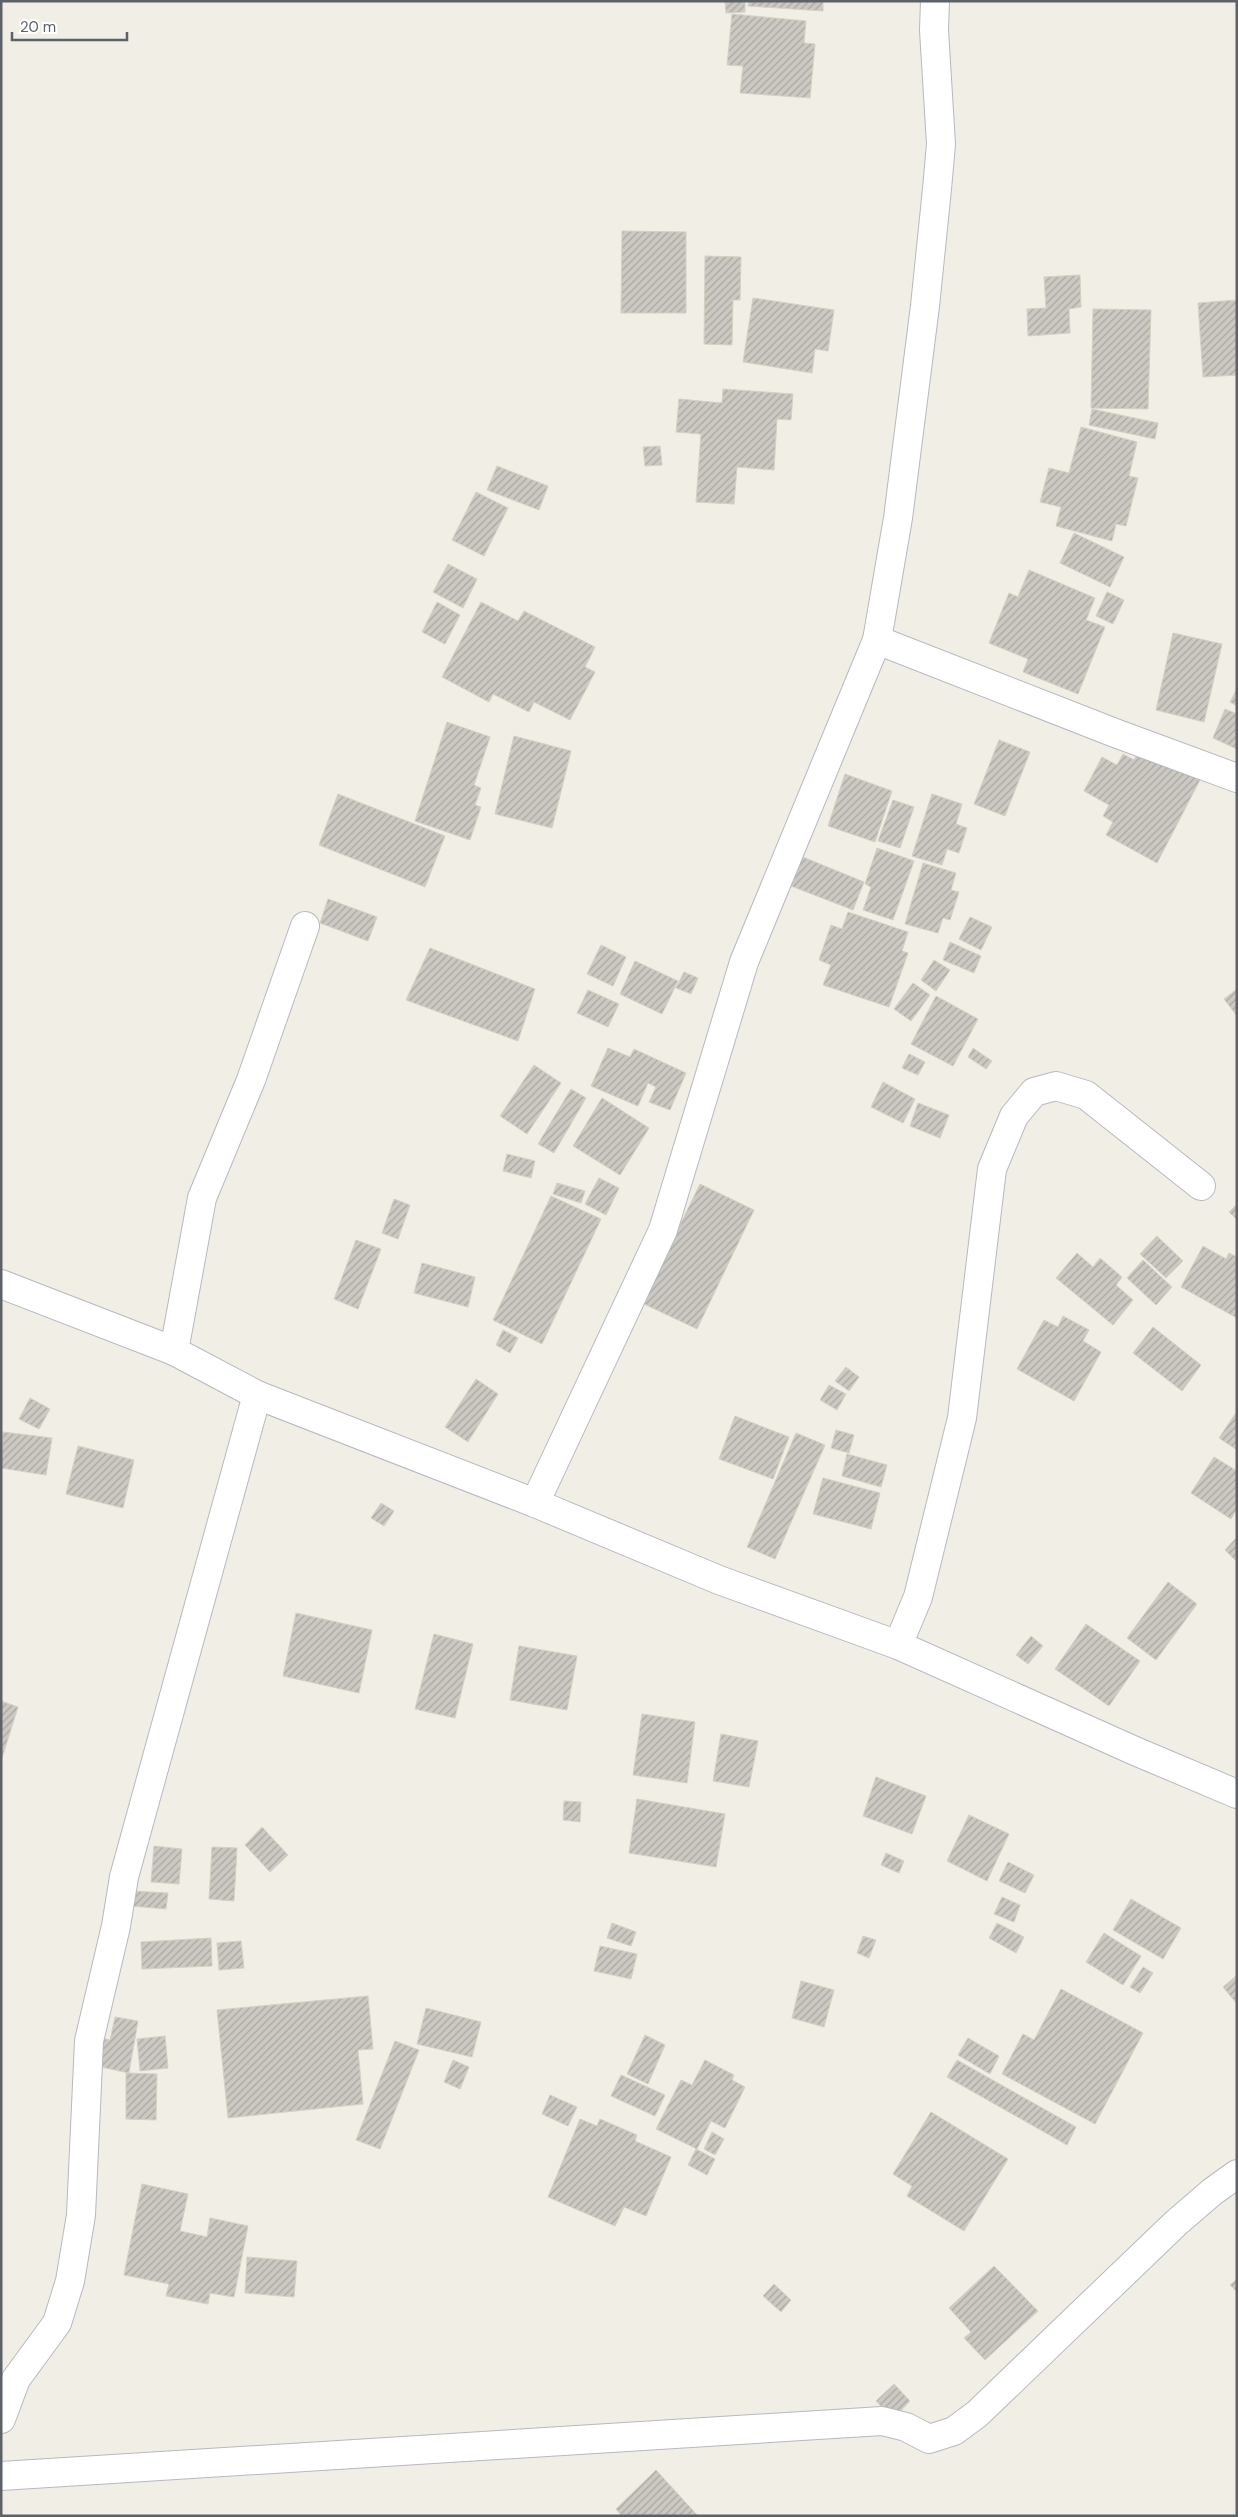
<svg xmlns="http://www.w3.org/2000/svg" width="1238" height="2517" viewBox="0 0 1238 2517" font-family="'DM Sans',sans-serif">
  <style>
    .building { fill: url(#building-hatch); stroke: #d6d0c4 }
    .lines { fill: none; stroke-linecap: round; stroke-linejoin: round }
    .minor-casing { stroke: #b6b9be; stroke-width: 30 }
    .tertiary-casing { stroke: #b6b9be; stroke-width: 30 }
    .minor { stroke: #fff; stroke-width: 28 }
    .tertiary { stroke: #fff; stroke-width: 28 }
  </style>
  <defs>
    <pattern id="building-hatch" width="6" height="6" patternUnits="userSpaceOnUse" patternTransform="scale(1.25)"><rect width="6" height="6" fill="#ccc9c3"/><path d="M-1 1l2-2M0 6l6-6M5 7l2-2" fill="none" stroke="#a9a7a2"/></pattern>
  </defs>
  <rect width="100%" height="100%" fill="#f1eee6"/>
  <g class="building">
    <path d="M725 1H745V12L726 13Z"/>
    <path d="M749 1H823V11L748 6Z"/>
    <path d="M732 14 806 21 804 43 815 44 810 98 740 93 743 66 727 65Z"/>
    <path d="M622 231 686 232V313H621Z"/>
    <path d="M705 256 741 257 740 300H733L732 345 704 344Z"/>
    <path d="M1080 275 1081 307 1069 309 1070 333 1028 336 1027 309 1046 308 1044 277Z"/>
    <path d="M753 298 834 310 828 351 815 349 812 373 743 362Z"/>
    <path d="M1237 300V375L1203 377 1198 303Z"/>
    <path d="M1093 309 1151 310 1148 409 1091 408Z"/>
    <path d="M723 389 793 394 791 420 777 419 774 470 737 467 734 504 696 502 701 434 676 432 679 399 722 403Z"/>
    <path d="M1092 409 1158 423 1155 439 1089 425Z"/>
    <path d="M1081 427 1137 442 1129 476 1138 478 1126 526 1116 524 1112 541 1056 526 1061 507 1040 502 1049 468 1069 473Z"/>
    <path d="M660 446 662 465 645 466 643 447Z"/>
    <path d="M497 466 548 486 539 510 487 490Z"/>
    <path d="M476 492 508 508 484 556 452 540Z"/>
    <path d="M1074 533 1124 557 1110 587 1060 563Z"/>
    <path d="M448 564 477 579 463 608 433 592Z"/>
    <path d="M1029 570 1095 598 1086 620 1105 627 1078 694 1023 672 1028 659 989 643 1009 593 1018 597Z"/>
    <path d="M1107 592 1124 600 1113 624 1096 616Z"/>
    <path d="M437 602 460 615 445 644 422 632Z"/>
    <path d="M481 602 518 621 524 611 595 647 585 667 595 672 570 720 534 702 529 712 493 694 489 702 442 677Z"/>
    <path d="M1173 633 1222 644 1204 722 1156 710Z"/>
    <path d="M1237 689V706L1230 702Z"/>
    <path d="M1225 709 1237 714V749L1213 738Z"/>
    <path d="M447 722 490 737 474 785 481 788 475 805 481 807 470 840 415 821Z"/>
    <path d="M514 736 571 751 552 828 495 814Z"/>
    <path d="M999 740 1030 752 1005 816 974 804Z"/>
    <path d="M1142 746 1201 778 1157 863 1106 835 1113 822 1103 816 1109 805 1084 791 1102 757 1117 765 1123 754 1134 760Z"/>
    <path d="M845 774 892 791 875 842 828 826Z"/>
    <path d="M338 794 445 836 425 887 319 845Z"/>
    <path d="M932 794 962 804 956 824 967 828 959 853 947 849 942 865 912 856Z"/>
    <path d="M893 800 914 807 900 848 878 841Z"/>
    <path d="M877 848 914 861 893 920 863 910 871 887 865 884Z"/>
    <path d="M798 855 864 882 853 910 786 884Z"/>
    <path d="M923 863 956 873 951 890 959 892 950 920 943 918 938 933 905 924Z"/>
    <path d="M328 899 377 917 368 941 320 923Z"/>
    <path d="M848 912 908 932 902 951 908 953 889 1007 823 985 831 965 819 960 831 925 842 929Z"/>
    <path d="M970 917 992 927 981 950 959 939Z"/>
    <path d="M950 942 981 956 974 973 943 960Z"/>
    <path d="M601 945 626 957 613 986 587 974Z"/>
    <path d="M430 948 535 989 518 1041 406 1000Z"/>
    <path d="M934 960 950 970 936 991 921 980Z"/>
    <path d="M635 961 678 981 662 1014 620 994Z"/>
    <path d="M684 972 698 978 691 994 676 988Z"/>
    <path d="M913 983 930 995 911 1021 894 1009Z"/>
    <path d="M1237 989V1016L1224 999Z"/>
    <path d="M588 990 619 1004 608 1027 577 1013Z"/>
    <path d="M936 996 978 1019 953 1066 911 1044Z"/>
    <path d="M608 1048 630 1057 634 1049 686 1073 670 1110 649 1102 656 1087 648 1083 638 1106 591 1086Z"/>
    <path d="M973 1048 992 1061 986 1069 968 1057Z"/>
    <path d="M909 1054 925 1062 918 1075 902 1068Z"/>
    <path d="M534 1065 561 1083 527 1134 500 1116Z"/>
    <path d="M883 1082 915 1099 903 1123 871 1107Z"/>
    <path d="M571 1089 586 1098 554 1153 538 1144Z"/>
    <path d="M602 1098 649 1128 620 1175 573 1146Z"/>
    <path d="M918 1103 949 1115 940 1138 910 1126Z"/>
    <path d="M507 1154 535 1161 531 1178 503 1171Z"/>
    <path d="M599 1178 619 1188 606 1215 585 1204Z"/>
    <path d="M557 1183 585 1191 581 1203 553 1194Z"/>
    <path d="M700 1184 754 1210 697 1329 642 1303Z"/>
    <path d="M551 1196 601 1219 542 1344 493 1320Z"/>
    <path d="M394 1199 410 1205 398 1239 382 1233Z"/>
    <path d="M1237 1204V1220L1229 1212Z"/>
    <path d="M1157 1236 1183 1261 1166 1278 1140 1254Z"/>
    <path d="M356 1240 381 1249 358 1309 334 1299Z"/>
    <path d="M1203 1246 1226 1259 1229 1253 1237 1257V1318L1181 1287Z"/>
    <path d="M1077 1253 1093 1267 1100 1258 1122 1277 1116 1285 1133 1300 1113 1325 1056 1278Z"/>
    <path d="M1143 1260 1172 1287 1156 1305 1127 1278Z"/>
    <path d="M422 1263 475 1277 468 1307 414 1293Z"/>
    <path d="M1063 1316 1089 1330 1083 1341 1101 1352 1074 1401 1017 1369 1044 1320 1058 1327Z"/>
    <path d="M1153 1327 1201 1365 1182 1391 1133 1353Z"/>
    <path d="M503 1330 518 1338 510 1353 496 1345Z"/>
    <path d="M846 1367 859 1377 849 1391 835 1381Z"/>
    <path d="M476 1379 498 1394 468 1442 445 1427Z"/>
    <path d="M829 1385 846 1394 837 1410 820 1400Z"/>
    <path d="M30 1398 50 1409 39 1429 19 1419Z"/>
    <path d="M1237 1411V1450L1219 1438Z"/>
    <path d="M735 1416 789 1437 773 1479 719 1459Z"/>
    <path d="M836 1430 854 1435 849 1453 831 1448Z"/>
    <path d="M3 1432 52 1438 46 1475 1 1468Z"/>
    <path d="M796 1433 825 1445 775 1559 747 1547Z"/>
    <path d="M78 1446 134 1460 123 1508 66 1494Z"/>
    <path d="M847 1454 887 1465 881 1487 842 1476Z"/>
    <path d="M1214 1457 1237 1471V1509L1231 1519 1191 1493Z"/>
    <path d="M823 1478 880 1493 871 1529 813 1514Z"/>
    <path d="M381 1503 394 1511 384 1526 371 1518Z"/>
    <path d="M1236 1538 1237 1558 1235 1560 1225 1550Z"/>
    <path d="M1168 1582 1197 1604 1156 1660 1127 1638Z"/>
    <path d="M296 1613 372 1630 359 1693 283 1676Z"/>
    <path d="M1086 1624 1140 1661 1109 1706 1055 1669Z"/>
    <path d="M434 1634 473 1644 455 1718 415 1709Z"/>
    <path d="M1031 1636 1043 1646 1028 1664 1016 1655Z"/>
    <path d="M519 1646 577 1656 567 1710 510 1700Z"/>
    <path d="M1 1701 18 1707 1 1761Z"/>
    <path d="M642 1714 695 1722 687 1783 633 1775Z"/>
    <path d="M721 1734 758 1741 749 1787 713 1781Z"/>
    <path d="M876 1777 926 1796 912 1834 863 1816Z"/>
    <path d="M637 1799 725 1814 716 1867 629 1853Z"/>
    <path d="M564 1801 581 1802 580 1822 563 1820Z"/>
    <path d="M969 1815 1009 1834 987 1881 947 1861Z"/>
    <path d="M262 1827 288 1855 270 1872 245 1845Z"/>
    <path d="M154 1846 182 1849 179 1884 151 1882Z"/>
    <path d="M212 1847 237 1848 234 1901 209 1899Z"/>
    <path d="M886 1853 904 1861 899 1873 881 1865Z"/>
    <path d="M1008 1862 1034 1875 1025 1893 999 1881Z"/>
    <path d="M132 1891 168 1893 166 1909 131 1906Z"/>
    <path d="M1002 1897 1020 1905 1014 1922 994 1914Z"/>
    <path d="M1131 1899 1181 1928 1163 1959 1113 1930Z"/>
    <path d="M612 1923 636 1932 631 1946 607 1938Z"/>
    <path d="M997 1923 1024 1937 1016 1953 989 1938Z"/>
    <path d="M1104 1933 1141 1956 1123 1985 1086 1962Z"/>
    <path d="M863 1936 876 1940 869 1958 857 1953Z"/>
    <path d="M211 1938 212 1966 142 1969 141 1942Z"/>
    <path d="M241 1941 244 1968 219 1970 217 1943Z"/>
    <path d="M600 1946 637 1954 631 1979 594 1971Z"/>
    <path d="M1143 1967 1153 1973 1140 1993 1130 1987Z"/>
    <path d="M1237 1975V2004L1223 1987Z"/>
    <path d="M801 1981 834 1990 824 2027 792 2018Z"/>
    <path d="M1061 1989 1143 2033 1095 2124 1002 2074 1023 2034 1034 2040Z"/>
    <path d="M368 1996 373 2049 358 2050 363 2104 228 2118 217 2010Z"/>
    <path d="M426 2008 481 2022 472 2057 417 2044Z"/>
    <path d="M115 2017 138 2021 129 2073 96 2066 101 2038 110 2040Z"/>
    <path d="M645 2035 665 2045 648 2084 627 2074Z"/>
    <path d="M165 2036 168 2068 140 2071 137 2039Z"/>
    <path d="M968 2038 999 2056 990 2074 958 2055Z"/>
    <path d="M395 2041 419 2050 380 2149 356 2140Z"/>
    <path d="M453 2060 469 2067 460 2089 444 2082Z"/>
    <path d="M705 2060 734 2075 732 2080 745 2087 725 2128 711 2121 697 2149 656 2129 681 2080 692 2085Z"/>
    <path d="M957 2060 1076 2127 1067 2145 947 2077Z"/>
    <path d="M126 2073 157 2074 156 2120 126 2119Z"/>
    <path d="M621 2075 665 2095 655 2116 611 2096Z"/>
    <path d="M550 2095 577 2107 568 2126 542 2114Z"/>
    <path d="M931 2112 1008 2159 964 2231 907 2196 912 2186 893 2174Z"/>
    <path d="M580 2119 597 2126 600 2119 637 2135 635 2141 671 2157 646 2216 624 2207 615 2226 548 2197Z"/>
    <path d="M712 2132 724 2139 715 2155 704 2149Z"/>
    <path d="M696 2149 715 2159 707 2175 688 2165Z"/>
    <path d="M142 2184 188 2194 180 2231 207 2237 210 2218 248 2226 234 2297 210 2293 208 2304 166 2296 169 2284 124 2275Z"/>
    <path d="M247 2257 297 2261 294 2297 245 2293Z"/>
    <path d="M994 2266 1038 2311 985 2360 964 2338 971 2332 949 2308Z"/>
    <path d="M1237 2279V2292L1230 2285Z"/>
    <path d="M774 2284 791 2300 781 2312 763 2296Z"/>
    <path d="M894 2384 910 2401 893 2419 876 2401Z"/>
    <path d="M656 2470 698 2516H622L616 2509Z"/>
  </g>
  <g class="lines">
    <defs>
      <g id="minor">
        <path d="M877 640 1115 733 1237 778"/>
        <path d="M174 1351 202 1198 251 1080 305 926"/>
        <path d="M535 1503 663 1230 744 962 877 640 898 518 925 306 937 189 941 144 934 30 935 1"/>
        <path d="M898 1645 918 1597 962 1418 992 1169 1014 1116 1034 1092 1056 1086 1086 1095 1201 1186"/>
        <path d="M1 2419 16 2379 57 2323 70 2281 81 2215 89 2041 116 1926 124 1877 257 1395"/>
        <path d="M1 2476 882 2421 906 2427 929 2439 954 2431 977 2414 1176 2223 1212 2192 1237 2174"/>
      </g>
      <path id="tertiary" d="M1 1284 174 1351 257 1395 535 1503 719 1580 898 1645 1135 1751 1237 1794"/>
    </defs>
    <use href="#minor" class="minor-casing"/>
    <use href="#tertiary" class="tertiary-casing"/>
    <use href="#minor" class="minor"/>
    <use href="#tertiary" class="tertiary"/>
  </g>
  <rect width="1238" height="2517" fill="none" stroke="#5d6268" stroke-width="5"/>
  <path d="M12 32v8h115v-8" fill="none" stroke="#5d6268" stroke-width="2.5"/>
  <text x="20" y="32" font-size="15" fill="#5d6268" stroke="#ffffff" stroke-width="4" paint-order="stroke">20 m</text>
</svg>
